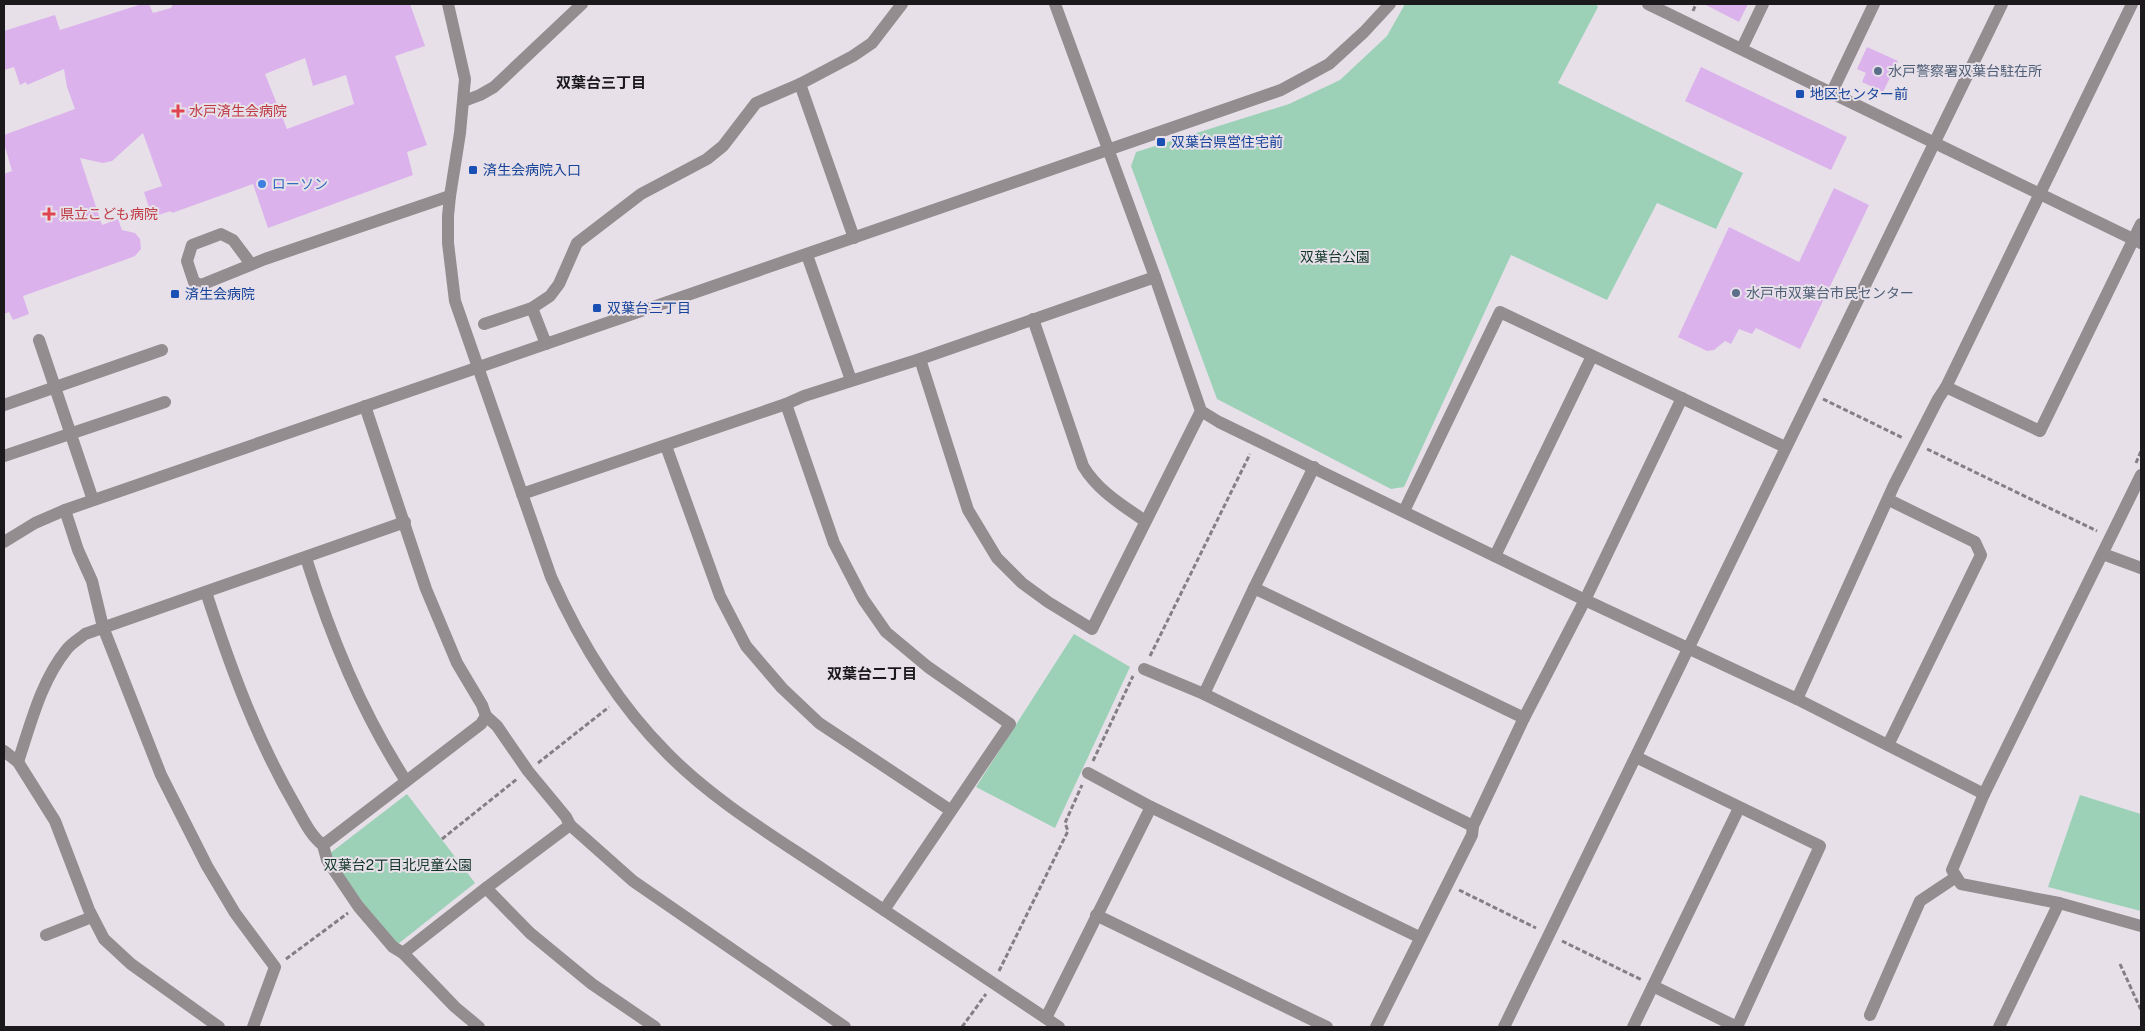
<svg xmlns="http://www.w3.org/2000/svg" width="2145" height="1031" viewBox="0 0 2145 1031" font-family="'Public Sans','Noto Sans JP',sans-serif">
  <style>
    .green { fill: #9cd1b8 }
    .building { fill: #dcb2ec; fill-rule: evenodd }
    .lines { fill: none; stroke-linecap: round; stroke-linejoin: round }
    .path { stroke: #847f85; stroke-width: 3; stroke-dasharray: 5 2.5; stroke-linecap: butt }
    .minor { stroke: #938d8f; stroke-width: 12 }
    .service-dot { fill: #5c6f8a; stroke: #e7e0e9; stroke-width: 2 }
    .transit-dot { fill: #1a4fb4; stroke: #e7e0e9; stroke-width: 2 }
    .health-dot { fill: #e0444e; stroke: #e7e0e9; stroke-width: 2 }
    .shop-dot { fill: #3f7fe0; stroke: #e7e0e9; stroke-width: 2 }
    .labels { text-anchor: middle; stroke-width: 4; stroke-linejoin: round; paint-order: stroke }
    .service-label { font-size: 14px; fill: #4e5e75; stroke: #e7e0e9; text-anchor: start }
    .transit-label { font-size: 14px; fill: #164399; stroke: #e7e0e9; text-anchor: start }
    .health-label { font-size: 14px; fill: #be3a42; stroke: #e7e0e9; text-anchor: start }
    .shop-label { font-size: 14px; fill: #366cbe; stroke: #e7e0e9; text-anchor: start }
    .park-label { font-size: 14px; fill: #103426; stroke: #e7e0e9 }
    .neighbourhood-label { font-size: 15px; font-weight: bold; fill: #1c191d; stroke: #e7e0e9 }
  </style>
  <rect width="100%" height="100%" fill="#e7e0e9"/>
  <g class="green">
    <path d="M1405 4H1596L1598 7 1558 83 1743 173 1716 229 1657 203 1607 300 1511 255 1404 487 1391 489 1217 399 1131 166 1136 152 1289 104 1340 80 1387 36Z"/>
    <path d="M1074 634 1130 667 1055 828 976 787Z"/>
    <path d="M407 794 475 883 398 944 363 903 329 854Z"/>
    <path d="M2080 795 2141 814V911L2048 887Z"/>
  </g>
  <g class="building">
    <path d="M142 4H149L153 13 171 8 173 4H410L425 46 395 56 427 145 407 152 413 175 268 228 253 184 172 213 171 211 152 217 144 192 162 186 143 133 112 161 103 163 80 158 102 225 118 219 122 230 135 233 140 239 141 249 135 256 130 258 23 296 29 314 13 320 9 312 4 314V174L12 171 4 143V135L75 109 67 87 64 69 27 85 26 82 20 85 14 67 4 70V31L55 15 60 30ZM305 58 313 86 346 75 354 104 287 129 265 74Z"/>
    <path d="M1704 4H1748L1739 22Z"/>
    <path d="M1867 47 1898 61 1883 92 1862 82 1866 73 1857 69Z"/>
    <path d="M1701 67 1847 137 1831 170 1685 101Z"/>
    <path d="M1834 188 1869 205 1800 349 1756 328 1752 334 1739 329 1731 344 1725 341 1714 350 1707 351 1678 337 1729 227 1799 262Z"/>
  </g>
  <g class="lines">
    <g class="path">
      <path d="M1693 11 1696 4"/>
      <path d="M1823 399 1903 438"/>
      <path d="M1927 449 2097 531"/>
      <path d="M2136 463 2141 451"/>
      <path d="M1150 656 1250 454"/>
      <path d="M1093 761 1133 676"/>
      <path d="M538 763 609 707"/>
      <path d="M442 839 517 779"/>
      <path d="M1459 890 1536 928"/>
      <path d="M1562 941 1642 980"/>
      <path d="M286 959 348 913"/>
      <path d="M2120 964 2141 1010"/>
      <path d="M999 971 1068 831 1065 823 1082 785"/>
      <path d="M962 1027 986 994"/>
    </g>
    <g class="minor">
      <path d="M448 4 465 79 460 133 450 196 448 216V243L455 301 551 577C580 642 616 702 667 753 712 799 770 834 824 870 903 922 981 975 1059 1027"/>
      <path d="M1055 4 1155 277 1201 411 1219 422 1585 600 1797 699 1984 794"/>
      <path d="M1648 4 2141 243"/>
      <path d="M1742 48 1763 4"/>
      <path d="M800 84 854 238"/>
      <path d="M1832 92 1874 4"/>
      <path d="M464 101 480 95 494 87 582 4"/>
      <path d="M807 255 851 380"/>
      <path d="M251 264 233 240 221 234 192 245 187 261 194 282 201 285 265 259 450 196"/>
      <path d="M532 308 546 344"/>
      <path d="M1033 319 1083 466C1098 491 1122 505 1145 521"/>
      <path d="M484 324 532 308 550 296 559 284 577 243 641 194 707 159 723 146 756 103 800 84 853 56 872 43 902 4"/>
      <path d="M39 340 93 500"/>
      <path d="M920 359 968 510 997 558 1022 583 1048 602 1092 629 1201 411"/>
      <path d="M1946 387 2040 431 2141 224"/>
      <path d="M786 404 834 543 863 599 886 632 928 667 1010 724 884 910"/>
      <path d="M4 405 162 350"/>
      <path d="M666 446 720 596 746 646 782 688 819 723 950 810"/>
      <path d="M4 456 165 402"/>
      <path d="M1314 467 1254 588 1204 694 1473 826"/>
      <path d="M2141 475 1984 794 1952 870 1961 884 2059 903 2141 926"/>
      <path d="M522 494 786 404 804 396 920 359 1155 277"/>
      <path d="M65 510 78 550 92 581 103 627 161 775 207 866 235 913 275 967 253 1027"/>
      <path d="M1404 511 1500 312 1785 447"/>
      <path d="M4 542 35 523 65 510 1281 90 1329 64 1364 32 1390 4"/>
      <path d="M2103 554 2141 568"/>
      <path d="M1495 556 1592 356"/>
      <path d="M306 558C331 637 361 711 406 781"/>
      <path d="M1254 588 1524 718"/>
      <path d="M206 592C230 666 256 738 295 805 303 819 310 835 323 845L481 724 486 716 482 705 457 663 426 589 365 406"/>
      <path d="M1144 669 1204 694"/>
      <path d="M1797 699 1894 485 1938 399 1946 387 2132 4"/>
      <path d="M486 716 497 726 528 771 566 817 570 825"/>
      <path d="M1888 745 1981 555 1975 542 1889 500"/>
      <path d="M4 751 18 762 55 821 89 910 104 939 131 964 219 1027"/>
      <path d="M1636 757 1820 846 1737 1027 1653 986"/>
      <path d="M18 762C31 723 41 681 67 649 72 643 79 639 85 634L405 522"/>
      <path d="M1088 773 1151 807 1419 937"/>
      <path d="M323 845 327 860 358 906 393 947 403 953"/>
      <path d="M486 888 530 933 592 984 655 1027"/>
      <path d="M1096 915 1327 1027"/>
      <path d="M46 935 92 917"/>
      <path d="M1870 1015 1920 901 1956 877"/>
      <path d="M1046 1018 1151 807"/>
      <path d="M479 1027 455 1007 403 953 486 888 570 825 633 881 845 1027"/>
      <path d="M1376 1027 1472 835 1473 826 1524 718 1585 600 1682 398"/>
      <path d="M1504 1027 2002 4"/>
      <path d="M1633 1027 1739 808"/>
      <path d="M1999 1027 2059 903"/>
    </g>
  </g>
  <g class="service-dot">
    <circle cx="1878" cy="71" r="5"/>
    <circle cx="1736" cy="293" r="5"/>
  </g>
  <g class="transit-dot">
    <rect x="1795" y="89" width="10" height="10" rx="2.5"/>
    <rect x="1156" y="137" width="10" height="10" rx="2.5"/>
    <rect x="468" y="165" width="10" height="10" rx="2.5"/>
    <rect x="170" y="289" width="10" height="10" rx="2.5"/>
    <rect x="592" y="303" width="10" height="10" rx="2.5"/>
  </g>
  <g class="health-dot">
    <path d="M175.5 103.5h5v5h5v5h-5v5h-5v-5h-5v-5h5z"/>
    <path d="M46.5 206.5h5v5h5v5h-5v5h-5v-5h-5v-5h5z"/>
  </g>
  <circle class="shop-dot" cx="262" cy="184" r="5"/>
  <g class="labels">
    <g class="service-label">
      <text x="1888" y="76">水戸警察署双葉台駐在所</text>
      <text x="1746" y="298">水戸市双葉台市民センター</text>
    </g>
    <g class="transit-label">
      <text x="1810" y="99">地区センター前</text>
      <text x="1171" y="147">双葉台県営住宅前</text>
      <text x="483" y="175">済生会病院入口</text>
      <text x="185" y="299">済生会病院</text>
      <text x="607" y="313">双葉台三丁目</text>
    </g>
    <g class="health-label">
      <text x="189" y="116">水戸済生会病院</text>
      <text x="60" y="219">県立こども病院</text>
    </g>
    <g class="shop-label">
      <text x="272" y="189">ローソン</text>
    </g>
    <g class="park-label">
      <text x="1335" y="262">双葉台公園</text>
      <text x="398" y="870">双葉台2丁目北児童公園</text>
    </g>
    <g class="neighbourhood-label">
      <text x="601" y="88">双葉台三丁目</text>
      <text x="872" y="679">双葉台二丁目</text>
    </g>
  </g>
  <rect width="2145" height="1031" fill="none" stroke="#1c191d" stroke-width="10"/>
</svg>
